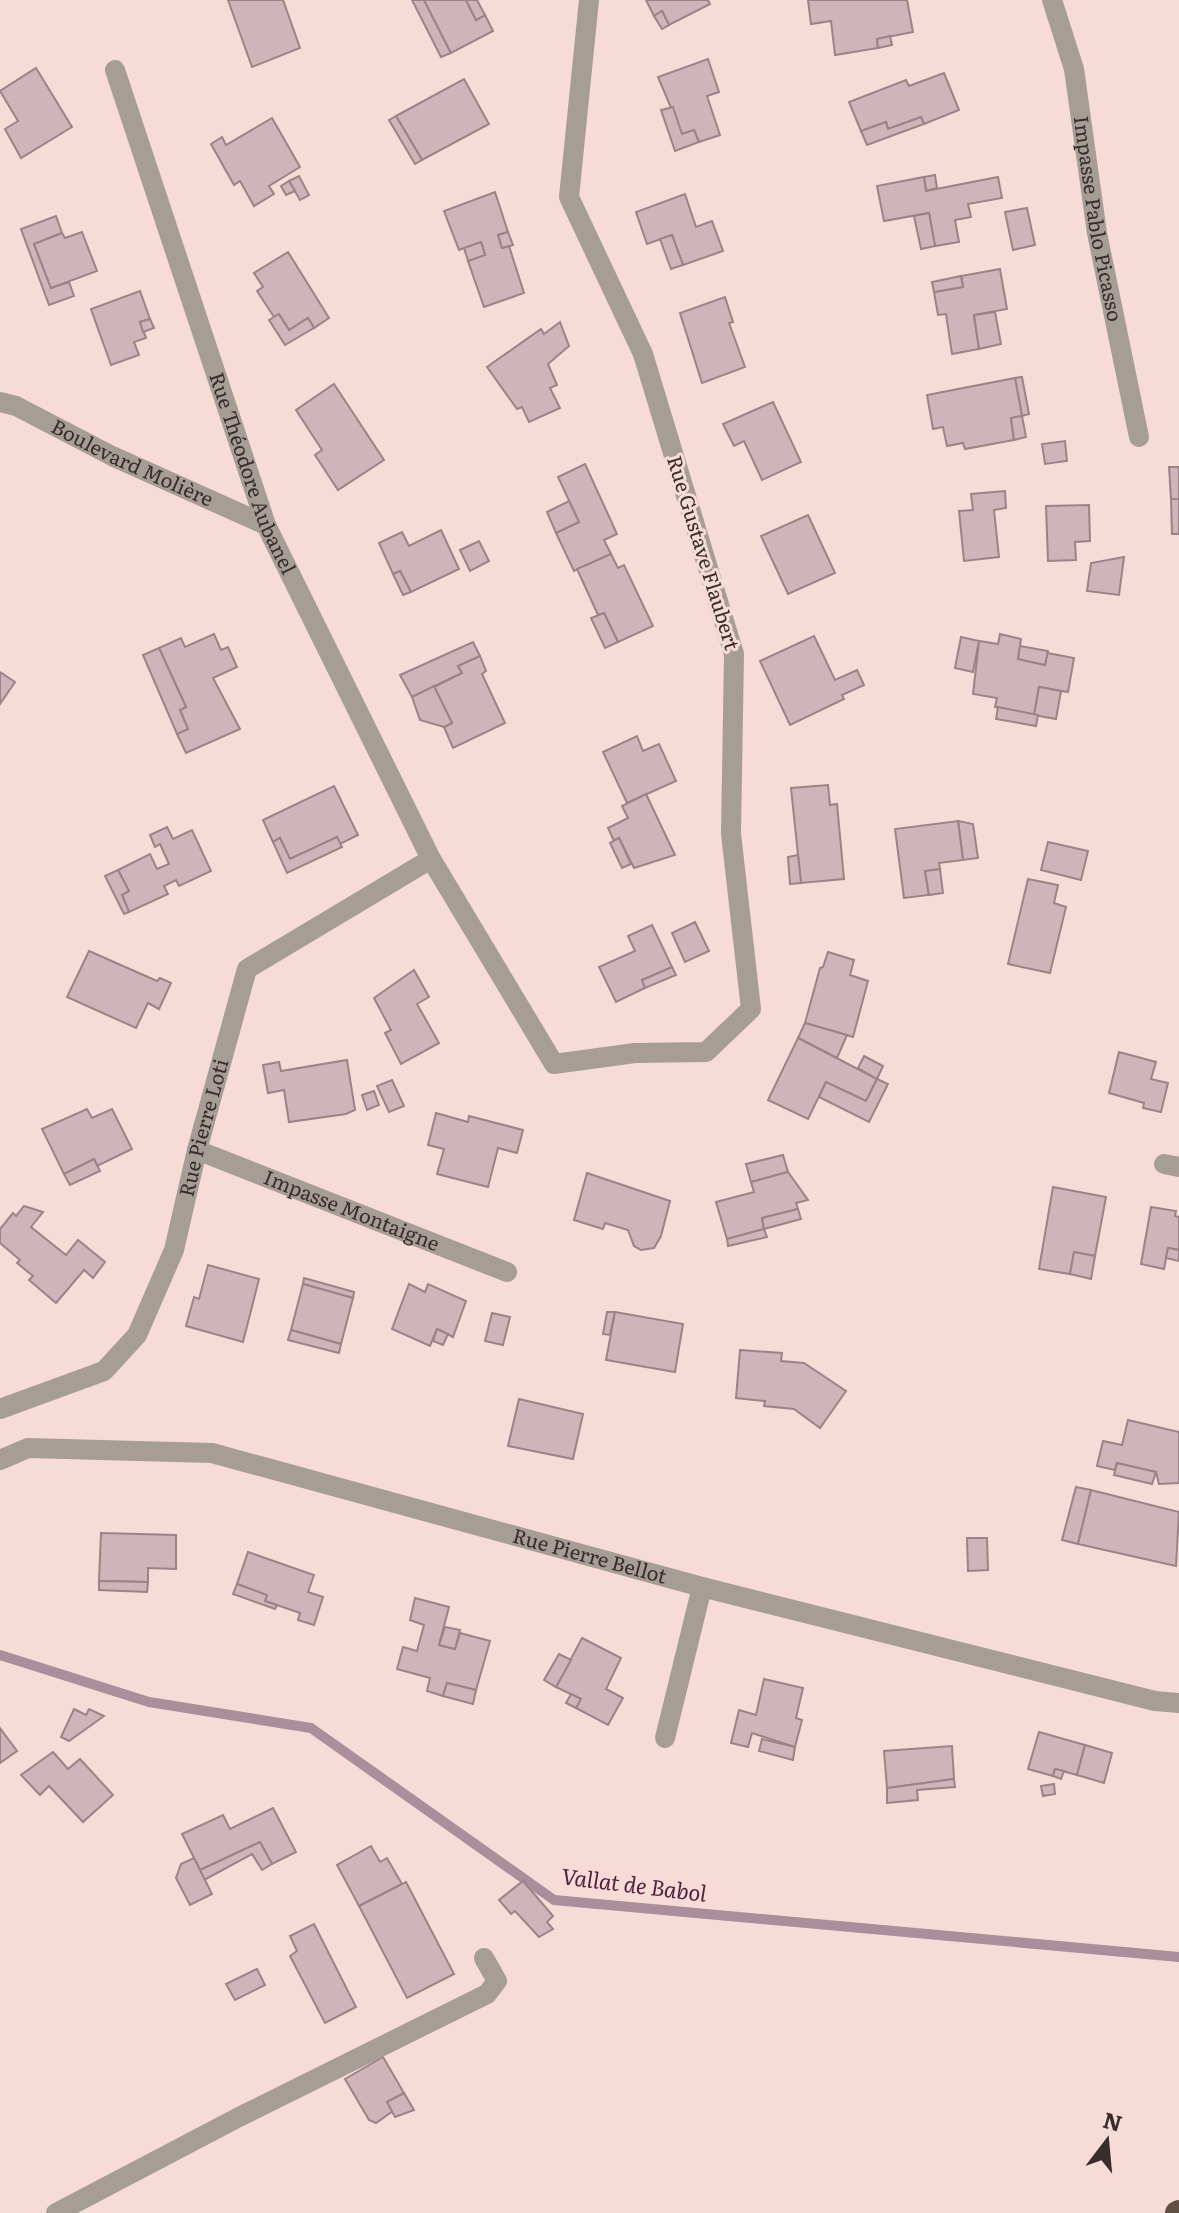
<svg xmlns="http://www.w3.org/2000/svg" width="1179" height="2213" viewBox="0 0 1179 2213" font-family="Literata,serif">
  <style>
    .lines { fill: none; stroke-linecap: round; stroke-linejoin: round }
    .stream { stroke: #ab8d9c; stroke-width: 10 }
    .building { fill: #cfb4b9; stroke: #9c8387; stroke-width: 2 }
    .minor { stroke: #a69d97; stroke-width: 20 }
    .highway { stroke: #614f43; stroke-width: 24 }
    .labels { text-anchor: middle; stroke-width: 6; stroke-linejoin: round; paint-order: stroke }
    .street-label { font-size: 20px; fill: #372d2b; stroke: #f7dbd6 }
    .water-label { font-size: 22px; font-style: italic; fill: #512141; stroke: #f7dbd6 }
  </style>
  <rect width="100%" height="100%" fill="#f7dbd6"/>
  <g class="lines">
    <path class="stream" d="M0 1655 149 1702 311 1728 554 1900 1179 1957"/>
  </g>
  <g class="building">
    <path d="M228 0H283L300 48 252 67Z"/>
    <path d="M412 0H424L451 53 441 57Z"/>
    <path d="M424 0H466L476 20 485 15 493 31 451 53Z"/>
    <path d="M466 0H477L485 15 476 20Z"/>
    <path d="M646 0H708L710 4 669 25 662 11 654 16Z"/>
    <path d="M808 0H907L913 32 877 39 878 48 835 55 831 21 811 24Z"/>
    <path d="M662 11 669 25 662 29 654 16Z"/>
    <path d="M890 36 892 45 878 48 877 39Z"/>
    <path d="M708 59 719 92 707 96 720 135 699 142 694 130 682 134 658 77Z"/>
    <path d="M36 68 72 127 21 158 5 129 18 121 0 91Z"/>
    <path d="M944 73 959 110 924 124 921 117 888 129 886 122 861 131 849 102 906 80 909 86Z"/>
    <path d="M464 79 489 124 422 160 396 116Z"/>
    <path d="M673 107 682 134 694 130 699 142 675 151 661 110Z"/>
    <path d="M396 116 422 160 415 164 389 120Z"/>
    <path d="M921 117 924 124 867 145 861 131 886 122 888 129Z"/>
    <path d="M272 118 300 167 269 186 274 194 254 206 240 181 234 185 211 144 222 137 226 145Z"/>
    <path d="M935 175 937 188 926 191 924 177Z"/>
    <path d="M299 176 309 195 300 200 289 181Z"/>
    <path d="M924 177 926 191 998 177 1002 198 968 204 971 217 955 220 959 242 935 246 929 213 884 221 877 186Z"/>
    <path d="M289 181 295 191 286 195 281 186Z"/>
    <path d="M495 192 508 232 498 235 502 248 509 246 524 293 484 307 468 261 485 255 481 242 459 250 444 211Z"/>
    <path d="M685 194 696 227 712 221 723 251 683 265 672 235 647 244 636 212Z"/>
    <path d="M1027 208 1035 245 1013 250 1005 212Z"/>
    <path d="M929 213 935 246 921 249 914 216Z"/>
    <path d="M56 216 62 233 34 244 51 288 69 282 74 296 49 305 21 229Z"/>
    <path d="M82 232 97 271 51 288 34 244 62 233 65 238Z"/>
    <path d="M508 232 513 245 502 248 498 235Z"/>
    <path d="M672 235 683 265 671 269 660 239Z"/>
    <path d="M481 242 485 255 468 261 464 248Z"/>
    <path d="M288 252 329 318 314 328 308 318 289 330 279 314 274 317 257 291 263 287 254 273Z"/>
    <path d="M1000 269 1007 309 974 315 979 349 952 354 946 314 938 315 934 292 963 287 961 276Z"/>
    <path d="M961 276 963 287 934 292 932 282Z"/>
    <path d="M140 291 150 319 140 322 146 338 134 342 139 355 111 365 91 309Z"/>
    <path d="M725 297 733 322 729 323 745 367 702 383 680 313Z"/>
    <path d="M995 312 1001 344 979 349 974 315Z"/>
    <path d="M279 314 289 330 308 318 314 328 285 345 269 320Z"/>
    <path d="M150 319 154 328 143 332 140 322Z"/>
    <path d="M560 322 569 346 548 364 557 385 550 388 560 408 529 422 522 407 517 409 487 367 541 329 544 334Z"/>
    <path d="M1022 377 1029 414 1022 416 1015 378Z"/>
    <path d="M1015 378 1022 416 1011 418 1014 440 965 449 963 443 947 446 943 427 933 429 927 395Z"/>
    <path d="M334 384 384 460 338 490 315 455 322 450 296 410Z"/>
    <path d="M773 402 801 462 762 480 744 441 734 446 723 424Z"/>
    <path d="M1022 416 1026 437 1014 440 1011 418Z"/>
    <path d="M1065 441 1067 461 1045 464 1042 444Z"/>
    <path d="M585 464 617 534 604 540 611 554 574 571 556 533 579 522 558 477Z"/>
    <path d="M1169 467H1179V499H1171Z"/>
    <path d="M1005 491 1006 508 994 510 999 557 964 561 959 511 973 510 971 494Z"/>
    <path d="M1171 499H1179V534H1172Z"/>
    <path d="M569 501 579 522 556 533 547 512Z"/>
    <path d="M1089 505 1090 541 1075 542 1076 560 1048 561 1046 506Z"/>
    <path d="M808 515 835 573 788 594 761 536Z"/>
    <path d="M441 530 459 569 411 592 400 571 393 574 379 543 402 532 409 546Z"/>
    <path d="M479 541 489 561 470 571 460 550Z"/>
    <path d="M611 554 618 568 624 565 653 626 618 642 604 613 598 615 577 569Z"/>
    <path d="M1124 557 1119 595 1087 591 1091 563Z"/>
    <path d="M400 571 411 592 403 595 393 574Z"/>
    <path d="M604 613 618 642 605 648 591 618Z"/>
    <path d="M214 634 221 650 228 647 237 667 213 678 240 729 186 753 177 734 188 729 180 710 186 707 159 648 181 638 185 647Z"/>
    <path d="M1000 634 1021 639 1018 659 1045 665 1047 653 1074 658 1068 692 1039 687 1034 715 995 707 997 698 973 694 979 641 998 644Z"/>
    <path d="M814 636 835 680 857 670 864 685 842 695 844 699 790 725 760 661Z"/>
    <path d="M961 637 979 641 973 672 955 668Z"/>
    <path d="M473 642 480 656 458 666 462 673 412 697 400 675Z"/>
    <path d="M1020 646 1048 651 1045 665 1018 659Z"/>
    <path d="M159 648 186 707 180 710 188 729 177 734 143 655Z"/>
    <path d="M480 656 486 671 482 674 505 723 453 748 444 727 452 723 434 687 462 673 458 666Z"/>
    <path d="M0 672 15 682 0 704Z"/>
    <path d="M434 686 452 723 444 727 420 720 412 697Z"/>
    <path d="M1039 687 1061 691 1056 719 1034 715Z"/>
    <path d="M998 707 1038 715 1036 726 996 719Z"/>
    <path d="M637 736 643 751 659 744 676 781 627 803 603 752Z"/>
    <path d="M828 785 830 805 837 804 844 879 801 883 791 788Z"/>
    <path d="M334 786 358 835 340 844 337 837 290 859 280 838 273 842 263 820Z"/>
    <path d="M646 794 675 855 634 868 619 838 614 841 608 828 628 818 622 806Z"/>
    <path d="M958 821 973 824 978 858 963 860Z"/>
    <path d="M958 821 963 860 939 863 940 869 925 871 929 895 904 898 895 829Z"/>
    <path d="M167 827 173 839 192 830 211 871 179 886 176 880 164 886 168 894 129 912 122 895 129 891 118 870 150 854 157 869 169 864 160 844 155 847 150 835Z"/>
    <path d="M337 837 342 847 287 873 273 842 280 838 290 859Z"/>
    <path d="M619 838 631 864 622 868 610 843Z"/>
    <path d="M1048 842 1088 851 1081 880 1041 870Z"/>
    <path d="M798 855 801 883 790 884 788 857Z"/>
    <path d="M940 869 943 893 929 895 925 871Z"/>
    <path d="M118 870 129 891 122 895 129 912 124 914 105 876Z"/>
    <path d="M1028 879 1058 885 1054 903 1066 907 1050 973 1008 964Z"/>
    <path d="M695 922 709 951 685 962 672 933Z"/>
    <path d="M652 925 672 967 642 980 645 988 616 1002 599 967 635 951 628 936Z"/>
    <path d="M89 951 157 981 160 978 171 983 159 1009 148 1003 136 1028 67 997Z"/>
    <path d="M828 952 854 960 850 975 868 981 853 1037 805 1023 820 968 823 967Z"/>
    <path d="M672 967 676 975 645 988 642 980Z"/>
    <path d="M414 970 429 997 417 1004 439 1043 401 1064 385 1033 391 1030 374 998Z"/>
    <path d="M805 1023 847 1035 837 1058 798 1038Z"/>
    <path d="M798 1038 877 1079 866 1101 826 1082 808 1119 768 1100Z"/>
    <path d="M1119 1052 1156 1062 1151 1079 1168 1083 1161 1112 1143 1108 1144 1103 1109 1093Z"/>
    <path d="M864 1056 883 1066 877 1079 858 1068Z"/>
    <path d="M347 1060 355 1110 346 1114 289 1122 284 1090 268 1093 263 1065 279 1062 281 1071Z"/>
    <path d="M877 1079 888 1084 869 1122 819 1097 826 1082 866 1101Z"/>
    <path d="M392 1080 404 1106 389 1112 377 1086Z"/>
    <path d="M374 1091 379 1105 367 1110 362 1095Z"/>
    <path d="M87 1109 92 1118 112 1109 132 1149 97 1166 94 1159 64 1174 42 1129Z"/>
    <path d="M436 1113 468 1122 469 1116 523 1130 517 1153 498 1148 488 1187 437 1174 444 1149 428 1145Z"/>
    <path d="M783 1155 788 1172 751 1182 746 1164Z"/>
    <path d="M94 1159 100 1171 70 1185 64 1174Z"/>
    <path d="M788 1172 808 1200 796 1203 798 1209 762 1218 764 1229 727 1239 716 1202 754 1192 751 1182Z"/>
    <path d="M587 1173 670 1201 661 1236 654 1248 641 1250 634 1246 628 1230 605 1223 603 1229 574 1220Z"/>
    <path d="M1053 1187 1106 1197 1095 1256 1074 1252 1070 1274 1039 1269Z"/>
    <path d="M24 1206 43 1212 31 1227 66 1255 78 1240 105 1262 93 1278 84 1270 56 1303 29 1280 33 1276 17 1263 20 1260 0 1243V1229L13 1213 16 1216Z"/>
    <path d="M1151 1207 1176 1211 1175 1216 1179 1217V1250L1168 1248 1164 1269 1141 1264Z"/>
    <path d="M798 1209 801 1219 764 1229 762 1218Z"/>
    <path d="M764 1229 767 1237 728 1246 727 1239Z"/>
    <path d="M1168 1248 1179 1250V1261L1166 1258Z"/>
    <path d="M1074 1252 1095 1256 1091 1279 1070 1274Z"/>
    <path d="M208 1265 259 1279 243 1342 186 1326 194 1297 199 1299Z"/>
    <path d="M304 1278 354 1292 353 1298 303 1284Z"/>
    <path d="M303 1284 353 1298 341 1344 291 1330Z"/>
    <path d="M409 1284 425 1292 428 1284 466 1301 453 1337 437 1329 430 1346 392 1329Z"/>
    <path d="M607 1312H615L610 1335 603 1334Z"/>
    <path d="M615 1312 683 1324 675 1372 606 1360Z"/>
    <path d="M492 1313 510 1317 503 1345 485 1341Z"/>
    <path d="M437 1329 448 1334 443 1345 433 1341Z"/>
    <path d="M291 1330 341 1344 339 1353 288 1340Z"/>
    <path d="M740 1350 782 1353 781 1361 804 1363 846 1391 820 1428 794 1409 764 1406 765 1401 736 1398Z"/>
    <path d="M519 1399 583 1414 573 1459 508 1446Z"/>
    <path d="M1128 1420 1179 1432V1483L1159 1484 1156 1472 1117 1463 1115 1470 1097 1466 1103 1441 1122 1445Z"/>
    <path d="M1117 1463 1156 1472 1152 1484 1114 1475Z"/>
    <path d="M1076 1487 1091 1490 1078 1544 1062 1540Z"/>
    <path d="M1091 1490 1179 1512 1176 1566 1078 1544Z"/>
    <path d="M101 1533 176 1535V1569L148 1568V1582L99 1581Z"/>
    <path d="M967 1538H987L988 1570 968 1571Z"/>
    <path d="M248 1552 314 1575 308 1592 323 1597 314 1625 298 1620 300 1613 265 1601 267 1595 237 1584Z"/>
    <path d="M99 1581 148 1582 147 1592 99 1590Z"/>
    <path d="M237 1584 267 1595 265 1601 277 1605 275 1609 233 1594Z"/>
    <path d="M415 1598 449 1607 439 1645 455 1649 460 1633 490 1641 476 1690 447 1683 443 1696 427 1691 430 1678 397 1669 403 1647 417 1651 424 1625 410 1620Z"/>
    <path d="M445 1627 460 1630 455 1649 439 1645Z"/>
    <path d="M582 1638 621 1658 606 1689 623 1698 608 1725 576 1708 581 1699 556 1687Z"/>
    <path d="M559 1654 571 1660 556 1687 544 1680Z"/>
    <path d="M764 1679 803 1688 796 1718 802 1720 795 1747 752 1733 748 1747 731 1743 739 1710 756 1715Z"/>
    <path d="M447 1683 476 1690 473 1704 443 1696Z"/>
    <path d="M571 1694 581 1699 576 1708 566 1703Z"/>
    <path d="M74 1709 86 1715 89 1709 104 1716 69 1741 61 1737Z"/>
    <path d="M0 1728 17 1751 0 1763Z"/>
    <path d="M1039 1732 1085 1745 1077 1775 1055 1769 1053 1776 1028 1769Z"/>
    <path d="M762 1739 795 1747 793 1760 759 1751Z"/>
    <path d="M1085 1745 1112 1753 1104 1783 1077 1775Z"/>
    <path d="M952 1746 954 1779 887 1788 884 1751Z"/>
    <path d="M53 1752 68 1769 80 1759 113 1795 83 1822 49 1786 40 1795 21 1775Z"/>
    <path d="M1055 1769 1064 1771 1061 1779 1053 1776Z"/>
    <path d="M954 1779 955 1787 917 1790 918 1800 887 1803V1788Z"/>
    <path d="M1054 1784 1055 1794 1043 1796 1041 1786Z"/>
    <path d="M273 1808 296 1852 272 1864 260 1842 200 1870 182 1834 223 1815 230 1829Z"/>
    <path d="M260 1842 272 1864 262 1870 252 1854 204 1880 200 1870Z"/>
    <path d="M371 1846 380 1862 387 1858 402 1884 359 1906 337 1865Z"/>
    <path d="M194 1858 212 1894 190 1905 176 1878 181 1864Z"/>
    <path d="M523 1881 553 1916 547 1922 553 1929 539 1937 515 1911 511 1914 499 1900Z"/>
    <path d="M406 1882 454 1974 407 1998 359 1906Z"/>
    <path d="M314 1924 356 2007 325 2023 290 1956 297 1951 290 1936Z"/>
    <path d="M257 1969 265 1985 235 2000 226 1984Z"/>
    <path d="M383 2057 404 2093 387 2102 393 2111 376 2123 369 2120 345 2079Z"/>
    <path d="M404 2093 414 2110 395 2117 387 2102Z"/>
  </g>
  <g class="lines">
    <g class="minor">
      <path id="s1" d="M1052 0 1074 69 1097 233 1139 437"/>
      <path id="s2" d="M115 70 266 525 431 859 554 1064 635 1053 706 1052 751 1009 731 834 734 654 643 354 569 197 589 0"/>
      <path id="s3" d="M0 402 16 406 112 456 266 525"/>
      <path id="s4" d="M197 1150 507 1272"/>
      <path d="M1164 1164 1179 1167"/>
      <path id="s5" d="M0 1409 104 1371 137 1335 174 1250 197 1150 247 969 431 859"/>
      <path id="s6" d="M0 1460 28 1448 212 1453 702 1587 1155 1701 1179 1703"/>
      <path d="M665 1738 702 1587"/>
      <path d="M56 2213 239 2117 487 1994 497 1981 484 1958"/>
    </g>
    <path class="highway" d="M1177 2213 1179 2212"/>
  </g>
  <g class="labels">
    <g class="street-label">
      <text dy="7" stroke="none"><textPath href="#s1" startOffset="224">Impasse Pablo Picasso</textPath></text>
      <text dy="7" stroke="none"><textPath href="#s3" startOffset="146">Boulevard Molière</textPath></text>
      <text dy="7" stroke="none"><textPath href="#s2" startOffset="426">Rue Théodore Aubanel</textPath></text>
      <text transform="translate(703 553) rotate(73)" y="7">Rue Gustave Flaubert</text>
      <text dy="7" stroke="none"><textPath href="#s5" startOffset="378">Rue Pierre Loti</textPath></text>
      <text dy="7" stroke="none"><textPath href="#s4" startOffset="166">Impasse Montaigne</textPath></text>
      <text dy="7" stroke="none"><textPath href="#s6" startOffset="606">Rue Pierre Bellot</textPath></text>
    </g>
    <g class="water-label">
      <text transform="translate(634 1885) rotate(7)" y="8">Vallat de Babol</text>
    </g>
  </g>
  <g transform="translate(1107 2141) rotate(16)" stroke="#f7dbd6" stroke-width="6" paint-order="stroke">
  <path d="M0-6L14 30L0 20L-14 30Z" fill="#372d2b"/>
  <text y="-12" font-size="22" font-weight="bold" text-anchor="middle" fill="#372d2b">N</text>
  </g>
</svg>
